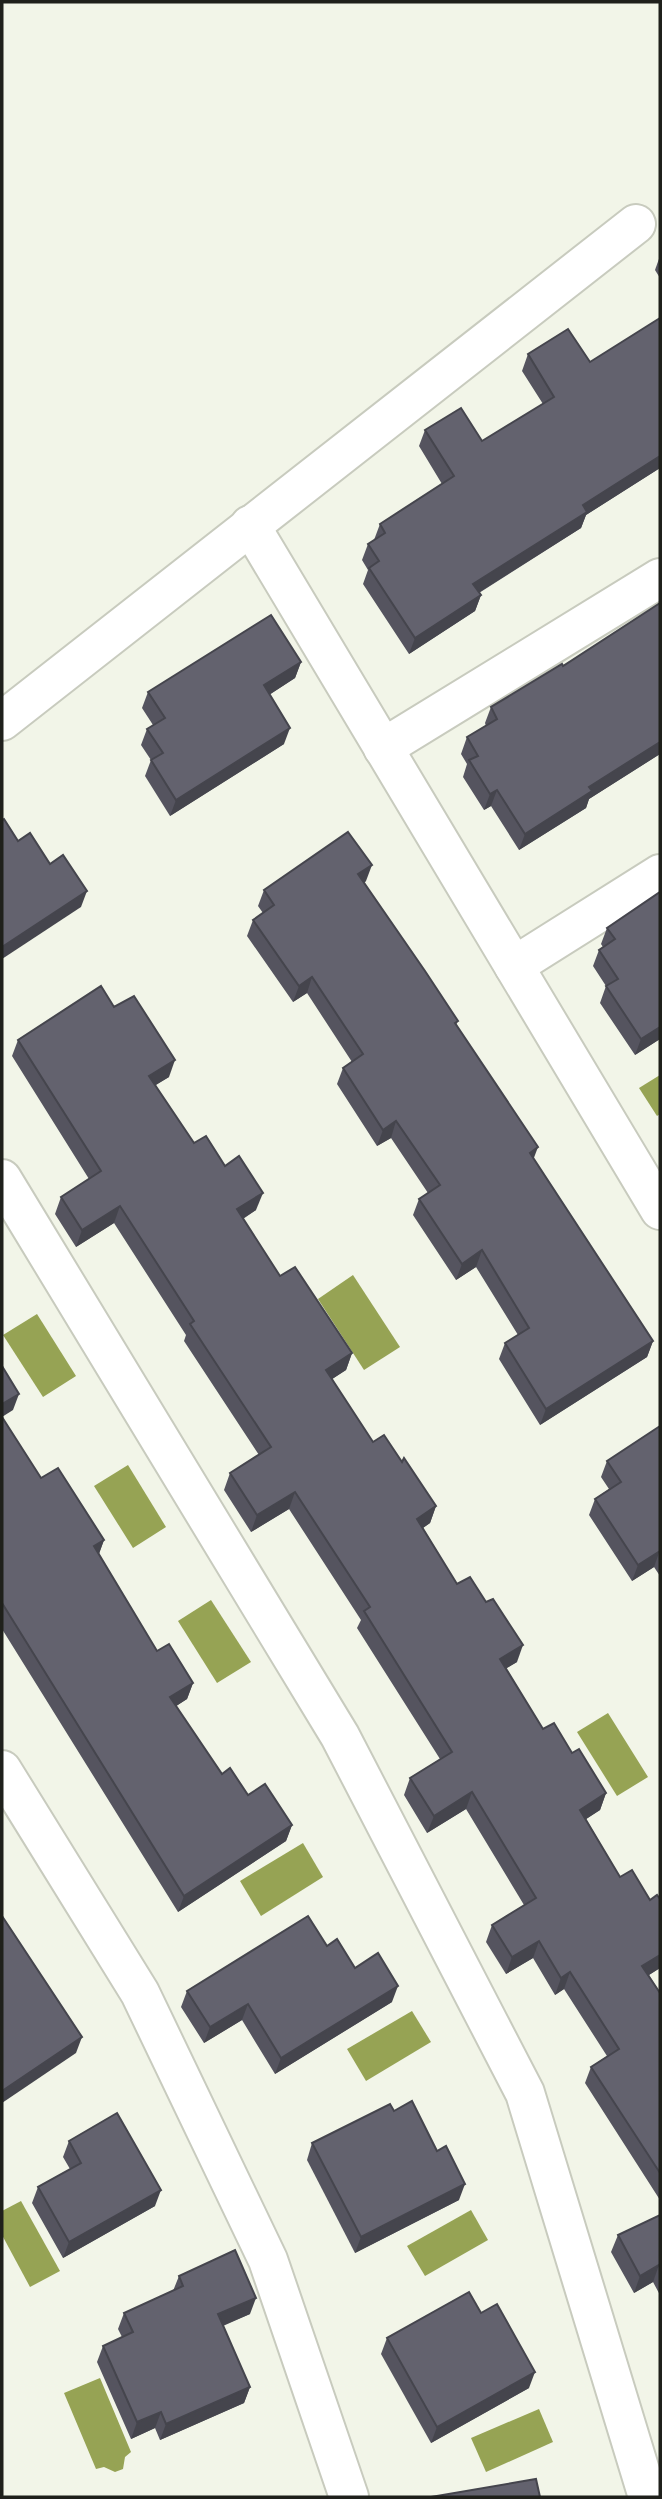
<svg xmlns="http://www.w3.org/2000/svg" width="662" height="2499" viewBox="0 0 662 2499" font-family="'Work Sans',sans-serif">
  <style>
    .water { fill: #96a354 }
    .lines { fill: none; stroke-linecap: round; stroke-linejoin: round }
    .minor-casing { stroke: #c8cbbe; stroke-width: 42 }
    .minor { stroke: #fff; stroke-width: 38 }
    .wall { fill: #55545f }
    .shaded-wall { fill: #45454d }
    .building { fill: #63626e; stroke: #45454d; stroke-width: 2 }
  </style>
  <rect width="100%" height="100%" fill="#f2f5e8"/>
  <g class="water">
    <path d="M660 1075V1114L657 1116 639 1088Z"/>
    <path d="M353 1275 400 1347 364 1370 318 1299Z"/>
    <path d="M37 1314 76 1376 43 1397 3 1335Z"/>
    <path d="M128 1465 166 1527 133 1548 94 1486Z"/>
    <path d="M211 1600 251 1662 217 1683 178 1621Z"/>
    <path d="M608 1713 648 1777 617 1796 577 1732Z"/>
    <path d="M303 1843 323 1877 261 1916 240 1881Z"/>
    <path d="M412 2011 431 2042 366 2081 347 2049Z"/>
    <path d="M21 2201 60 2271 30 2287 2 2235V2211Z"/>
    <path d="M471 2210 488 2240 425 2276 407 2246Z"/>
    <path d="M100 2378 131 2452 125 2457 123 2469 115 2472 104 2467 96 2469 64 2393Z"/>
    <path d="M539 2409 553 2442 486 2472 471 2438Z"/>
  </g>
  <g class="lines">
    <defs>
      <g id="minor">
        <path d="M250 525 660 1210"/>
        <path d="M2 721 636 224"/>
        <path d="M383 748 660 578"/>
        <path d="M514 966 660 874"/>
        <path d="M2 1179 340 1736 525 2093 648 2497"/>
        <path d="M2 1770 140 1993 268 2260 349 2497"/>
      </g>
    </defs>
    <use href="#minor" class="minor-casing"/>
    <use href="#minor" class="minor"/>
  </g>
  <g class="wall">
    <path d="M660 256V278L655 270Z"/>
    <path d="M660 318V468L586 515 581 528 479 593 481 595 475 611 409 654 363 584 368 570 362 560 368 544 374 540 380 524 442 484 419 446 425 430 482 441 543 404 522 371 528 354 590 362Z"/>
    <path d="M660 603V754L589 799 586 808 519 850 491 806 484 810 463 777 467 764 461 754 467 737 486 726 485 723 491 707 563 666Z"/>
    <path d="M301 662 295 678 269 695 284 744 170 816 145 776 151 760 141 745 147 729 153 725 142 708 148 692Z"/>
    <path d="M366 881 364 883 458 1021 456 1025 534 1159 653 1341 647 1357 540 1425 499 1359 505 1343 518 1335 476 1267 456 1280 413 1215 419 1199 428 1193 391 1138 377 1146 337 1084 343 1068 352 1062 307 993 293 1002 247 936 253 920 263 913 258 906 264 890Z"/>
    <path d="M660 892V1039L635 1055 600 1003 606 986 593 966 599 950 603 947 601 944 607 928Z"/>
    <path d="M114 1007 169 1077 155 1085 194 1143 225 1166 256 1210 243 1219 280 1276 352 1353 346 1370 332 1379 373 1442 402 1462 436 1506 430 1523 423 1528 457 1584 517 1662 506 1668 543 1729 572 1753 606 1793 600 1810 586 1819 620 1877 650 1900 660 1899V1968L649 1975 660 1993V2200L585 2083 591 2067 607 2056 564 1989 555 1995 533 1958 506 1974 486 1942 492 1925 524 1905 466 1809 427 1833 404 1795 410 1778 440 1759 357 1628 361 1620 289 1509 251 1532 224 1490 230 1473 259 1455 184 1341 186 1335 114 1223 76 1247 55 1214 61 1197 89 1179 12 1056 18 1040Z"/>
    <path d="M2 1417 41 1478 104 1540 99 1554 157 1651 193 1683 187 1699 176 1706 222 1774 248 1795 292 1825 286 1841 178 1912 2 1629Z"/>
    <path d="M660 1426V1576L654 1567 632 1581 589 1515 595 1499 609 1489 601 1477 607 1461Z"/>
    <path d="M327 1946 355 1968 392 2002 275 2074 242 2020 204 2043 181 2007 187 1991Z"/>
    <path d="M394 2111 459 2200 355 2253 307 2160 312 2143Z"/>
    <path d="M69 2141 155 2206 63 2258 32 2203 38 2187 70 2169 63 2157Z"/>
    <path d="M660 2215V2295L653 2282 634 2293 611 2252 618 2235Z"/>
    <path d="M179 2276 250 2314 223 2326 250 2387 244 2403 160 2440 155 2428 131 2439 97 2362 103 2346 122 2337 118 2329 124 2313 173 2291Z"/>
    <path d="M481 2313 529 2388 431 2443 381 2354 387 2338Z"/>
  </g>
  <g class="shaded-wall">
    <path d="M660 456V468L586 515 581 528 467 600 473 584 583 505Z"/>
    <path d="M481 595 475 611 409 654 415 638Z"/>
    <path d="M301 662 295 678 258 702 264 685Z"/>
    <path d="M290 728 284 744 170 816 176 800Z"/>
    <path d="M660 742V754L589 799 586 808 519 850 525 834 589 787Z"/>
    <path d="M497 790 491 806 484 810 490 794Z"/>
    <path d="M372 865 366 881 352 891 358 874Z"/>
    <path d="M87 891 81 907 2 959V947Z"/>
    <path d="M312 977 307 993 293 1002 299 986Z"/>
    <path d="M660 1027V1039L635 1055 641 1039Z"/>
    <path d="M175 1060 169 1077 143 1093 149 1076Z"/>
    <path d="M396 1121 391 1138 377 1146 383 1130Z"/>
    <path d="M538 1147 532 1163 530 1153Z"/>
    <path d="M263 1193 256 1210 231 1226 237 1209Z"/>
    <path d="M120 1206 114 1223 76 1247 82 1230Z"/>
    <path d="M482 1250 476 1267 456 1280 462 1264Z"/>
    <path d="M653 1341 647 1357 540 1425 546 1409Z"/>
    <path d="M352 1353 346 1370 320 1387 326 1370Z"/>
    <path d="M19 1394 13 1410 2 1417V1404Z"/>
    <path d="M295 1492 289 1509 251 1532 257 1515Z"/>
    <path d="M436 1506 430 1523 411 1536 417 1519Z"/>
    <path d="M104 1540 98 1556 94 1546Z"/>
    <path d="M660 1550 654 1567 632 1581 638 1565Z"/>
    <path d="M523 1645 517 1662 494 1676 500 1659Z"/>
    <path d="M193 1683 187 1699 164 1714 170 1697Z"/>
    <path d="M472 1792 466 1809 427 1833 434 1816Z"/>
    <path d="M606 1793 600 1810 574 1827 580 1810Z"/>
    <path d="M292 1825 286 1841 178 1912 184 1896Z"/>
    <path d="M539 1941 533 1958 506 1974 512 1957Z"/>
    <path d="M660 1955V1968L636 1983 642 1966Z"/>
    <path d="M570 1972 564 1989 555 1995 561 1978Z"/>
    <path d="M398 1986 392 2002 275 2074 281 2058Z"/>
    <path d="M248 2004 242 2020 204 2043 210 2027Z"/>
    <path d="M82 2037 76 2053 2 2103V2091Z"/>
    <path d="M465 2184 459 2200 355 2253 361 2237Z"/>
    <path d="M161 2190 155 2206 63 2258 69 2242Z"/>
    <path d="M659 2265 653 2282 634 2293 640 2276Z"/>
    <path d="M256 2298 250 2314 212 2330 218 2314Z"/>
    <path d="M535 2372 529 2388 431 2443 437 2427Z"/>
    <path d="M250 2387 244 2403 160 2440 166 2424Z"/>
    <path d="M161 2412 155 2428 131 2439 137 2422Z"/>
  </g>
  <g class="building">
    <path d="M660 318V456L583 505 587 512 473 584 481 595 415 638 369 568 379 561 368 544 385 533 380 524 454 476 425 430 461 408 482 441 554 397 528 354 568 329 590 362Z"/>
    <path d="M660 603V742L589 787 592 791 525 834 497 790 490 794 469 760 478 756 467 737 497 719 491 707 562 664 563 666Z"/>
    <path d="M271 615 301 662 264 685 290 728 176 800 151 760 163 753 147 729 165 718 148 692Z"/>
    <path d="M4 819 18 841 30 833 50 864 63 855 87 891 2 947V820Z"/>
    <path d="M348 832 372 865 358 874 425 971 458 1021 455 1023 538 1147 530 1153 653 1341 546 1409 505 1343 529 1328 482 1250 462 1264 419 1199 440 1185 396 1121 383 1130 343 1068 363 1054 312 977 299 986 253 920 274 905 264 890Z"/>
    <path d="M660 892V1027L641 1039 606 986 618 979 599 950 615 939 607 928Z"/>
    <path d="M101 986 114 1007 134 996 175 1060 149 1076 194 1143 206 1136 225 1166 239 1156 263 1193 237 1209 280 1276 295 1267 352 1353 326 1370 373 1442 384 1435 402 1462 404 1458 436 1506 417 1519 457 1584 470 1577 486 1602 493 1599 523 1645 500 1659 543 1729 554 1723 572 1753 579 1749 606 1793 580 1810 620 1877 632 1870 650 1900 657 1895 660 1899V1955L642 1966 660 1993V2173L591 2067 619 2049 570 1972 561 1978 539 1941 512 1957 492 1925 536 1898 472 1792 434 1816 410 1778 452 1752 364 1611 370 1607 295 1492 257 1515 230 1473 271 1447 190 1324 194 1321 120 1206 82 1230 61 1197 101 1171 18 1040Z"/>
    <path d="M2 1366 19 1394 2 1404Z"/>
    <path d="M2 1417 41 1478 58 1468 104 1540 94 1546 157 1651 169 1644 193 1683 170 1697 222 1774 230 1768 248 1795 265 1784 292 1825 184 1896 2 1603Z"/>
    <path d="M660 1426V1551L638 1565 595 1499 621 1482 607 1461Z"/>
    <path d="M2 1916 82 2037 2 2091Z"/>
    <path d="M308 1916 327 1946 337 1939 355 1968 378 1953 398 1986 281 2058 248 2004 210 2027 187 1991Z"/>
    <path d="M412 2101 437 2151 446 2146 465 2184 361 2237 312 2143 390 2104 394 2111Z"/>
    <path d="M117 2113 161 2190 69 2242 38 2187 81 2163 69 2141Z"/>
    <path d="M660 2215V2267L659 2265 640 2276 618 2235Z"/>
    <path d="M235 2250 256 2298 218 2314 250 2387 166 2424 161 2412 137 2422 103 2346 133 2332 124 2313 183 2286 179 2276Z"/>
    <path d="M469 2292 481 2313 497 2304 535 2372 437 2427 387 2338Z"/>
    <path d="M536 2479 540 2497H431Z"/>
  </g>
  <rect width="662" height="2499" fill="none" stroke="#1f201b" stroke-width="7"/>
</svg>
